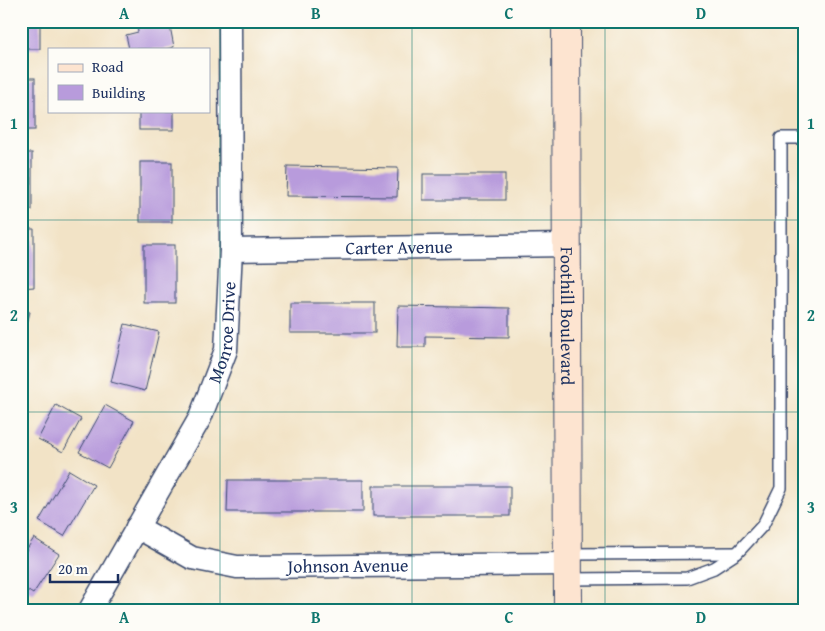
<svg xmlns="http://www.w3.org/2000/svg" width="825" height="631" viewBox="0 0 825 631" font-family="'Gentium Book Plus',serif">
  <style>
    .building { fill: #b89bdc }
    .lines { fill: none; stroke-linecap: round; stroke-linejoin: round }
    .lane-casing { stroke: #3b4a6e; stroke-width: 14 }
    .street-casing { stroke: #3b4a6e; stroke-width: 25 }
    .secondary-casing { stroke: #3b4a6e; stroke-width: 30 }
    .lane { stroke: #fff; stroke-width: 11 }
    .street { stroke: #fff; stroke-width: 22 }
    .secondary { stroke: #fde4d0; stroke-width: 28 }
    .grid { fill: none; stroke: #0f766e; stroke-width: 1; stroke-opacity: 0.55 }
    .labels { text-anchor: middle; stroke-width: 5; stroke-linejoin: round; paint-order: stroke }
    .street-label { font-size: 18px; fill: #1b2f5e; stroke: #fdfcf7 }
    .neatline { fill: none; stroke: #0f766e; stroke-width: 2 }
    .grid-label { font-size: 16px; text-anchor: middle; font-weight: bold; fill: #0f766e }
  </style>
  <rect width="100%" height="100%" fill="#fdfcf7"/>
  <filter id="ink" filterUnits="userSpaceOnUse"><feTurbulence type="fractalNoise" baseFrequency=".02" numOctaves="2"/><feDisplacementMap in="SourceGraphic" scale="10" xChannelSelector="R" yChannelSelector="G"/><feConvolveMatrix kernelMatrix="1 2 1 2 8 2 1 2 1" color-interpolation-filters="sRGB"/></filter>
  <filter id="wash" filterUnits="userSpaceOnUse"><feTurbulence type="fractalNoise" baseFrequency=".0096" numOctaves="4" result="noise"/><feDisplacementMap in="SourceGraphic" scale="20" xChannelSelector="R" yChannelSelector="G"/><feGaussianBlur stdDeviation="1.12" result="paint"/><feColorMatrix in="noise" values="0 0 0 0 0 0 0 0 0 0 0 0 0 0 0 0 0 1.4 0 .05"/><feComposite in="paint" operator="in"/></filter>
  <g filter="url(#wash)">
    <rect width="100%" height="100%" fill="#f2e3c6"/>
    <g id="blocks">
      <g class="building">
        <rect x="21" y="21" width="19" height="28"/>
        <path d="M136 21H169L174 47 166 49H129L126 35 138 32Z"/>
        <rect x="21" y="78" width="14" height="52"/>
        <rect x="139" y="111" width="35" height="19"/>
        <rect x="21" y="153" width="11" height="57"/>
        <rect x="140" y="162" width="32" height="60"/>
        <path d="M287 166 398 168 397 197 286 196Z"/>
        <rect x="423" y="174" width="82" height="26"/>
        <path d="M21 229H34V287L21 288Z"/>
        <rect x="144" y="245" width="31" height="58"/>
        <rect x="290" y="303" width="85" height="30"/>
        <path d="M398 306 509 308V337L425 336V347H397Z"/>
        <path d="M21 310 30 312 22 344H21Z"/>
        <path d="M125 324 159 332 145 391 111 382Z"/>
        <path d="M56 405 81 419 63 452 38 439Z"/>
        <path d="M105 405 134 421 108 468 79 452Z"/>
        <path d="M69 470 94 485 64 536 39 521Z"/>
        <path d="M228 480H363V512H227Z"/>
        <rect x="373" y="486" width="137" height="30"/>
        <path d="M34 538 59 554 33 594 21 586V558Z"/>
      </g>
    </g>
  </g>
  <g filter="url(#ink)">
    <use href="#blocks" fill-opacity="0" stroke="#3b4a6e" stroke-width="1"/>
    <g class="lines">
      <defs>
        <g id="lane">
          <path d="M568 554 737 553"/>
          <path d="M568 579 687 578 714 568 737 553 763 525 781 488V138H804"/>
        </g>
        <g id="street">
          <path id="s1" d="M231 250 567 245"/>
          <path id="s2" d="M137 527 192 558 237 567 568 564"/>
          <path id="s3" d="M90 610 200 418 226 350 231 250 230 21"/>
        </g>
        <g id="secondary">
          <path id="s4" d="M566 21 568 610"/>
        </g>
      </defs>
      <use href="#lane" class="lane-casing"/>
      <use href="#street" class="street-casing"/>
      <use href="#secondary" class="secondary-casing"/>
      <use href="#lane" class="lane"/>
      <use href="#street" class="street"/>
      <use href="#secondary" class="secondary"/>
    </g>
  </g>
  <path class="grid" d="M220 21V610M412 21V610M605 21V610M21 220H804M21 412H804"/>
  <g class="labels">
    <g class="street-label">
      <text dy="6" stroke="none"><textPath href="#s1" startOffset="168">Carter Avenue</textPath></text>
      <text dy="6" stroke="none"><textPath href="#s4" startOffset="295">Foothill Boulevard</textPath></text>
      <text dy="6" stroke="none"><textPath href="#s3" startOffset="311">Monroe Drive</textPath></text>
      <text dy="6" stroke="none"><textPath href="#s2" startOffset="220">Johnson Avenue</textPath></text>
    </g>
  </g>
  <rect width="825" height="631" fill="none" stroke="#fdfcf7" stroke-width="55"/>
  <rect x="48" y="48" width="162" height="65" fill="#fdfcf7" stroke="#a3aaba"/>
  <rect x="58" y="64" width="25" height="8" fill="#fde4d0" stroke="#a3aaba"/>
  <text x="92" y="72" font-size="15" fill="#1b2f5e">Road</text>
  <rect x="58" y="85" width="25" height="15" fill="#b89bdc" stroke="#a3aaba"/>
  <text x="92" y="98" font-size="15" fill="#1b2f5e">Building</text>
  <path d="M50 574v8h68v-8" fill="none" stroke="#1b2f5e" stroke-width="2.5"/>
  <text x="58" y="574" font-size="15" fill="#1b2f5e" stroke="#fdfcf7" stroke-width="4" paint-order="stroke">20 m</text>
  <rect x="28" y="28" width="770" height="576" class="neatline"/>
  <g class="grid-label">
    <text x="124" y="19">A</text>
    <text x="316" y="19">B</text>
    <text x="509" y="19">C</text>
    <text x="701" y="19">D</text>
    <text x="14" y="129">1</text>
    <text x="811" y="129">1</text>
    <text x="14" y="321">2</text>
    <text x="811" y="321">2</text>
    <text x="14" y="513">3</text>
    <text x="811" y="513">3</text>
    <text x="124" y="623">A</text>
    <text x="316" y="623">B</text>
    <text x="509" y="623">C</text>
    <text x="701" y="623">D</text>
  </g>
</svg>
